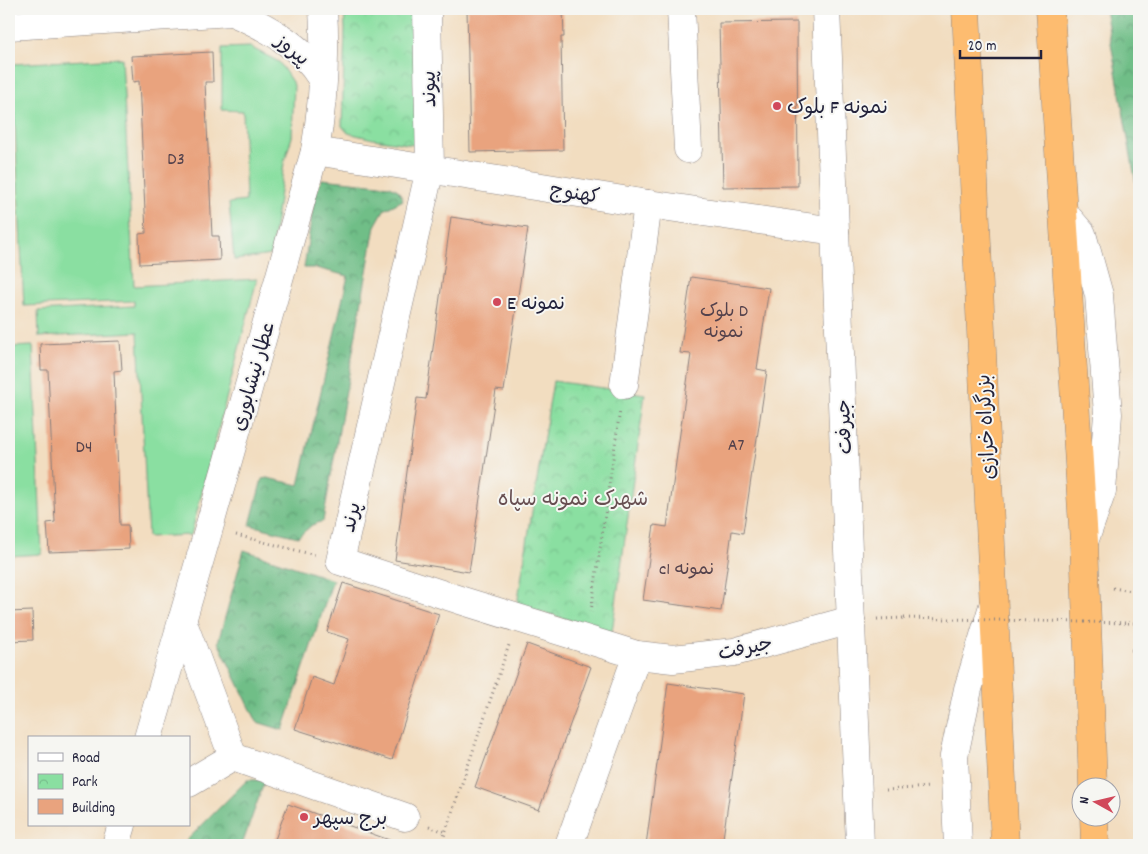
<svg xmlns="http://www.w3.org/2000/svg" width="1148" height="854" viewBox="0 0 1148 854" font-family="Dekko,'Playpen Sans Arabic',sans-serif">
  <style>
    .grass { fill: #8adfa1; stroke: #56806e }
    .forest { fill: url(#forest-crowns); stroke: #487061 }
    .park { fill: url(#park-crowns); stroke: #56806e }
    .building { fill: #e9a37e }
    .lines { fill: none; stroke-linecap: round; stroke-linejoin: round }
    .street-casing { stroke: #8a807e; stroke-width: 29 }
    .highway-casing { stroke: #8a807e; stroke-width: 29 }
    .path { stroke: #8a807e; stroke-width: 3; stroke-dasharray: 1 4; stroke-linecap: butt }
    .street { stroke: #fff; stroke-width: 28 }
    .highway { stroke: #fdbc70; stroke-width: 28 }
    .path-bridge { stroke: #8a807e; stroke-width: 3; stroke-dasharray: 1 4; stroke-linecap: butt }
    .poi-dot { fill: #d1495b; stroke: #f6f6f2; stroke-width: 2 }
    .labels { text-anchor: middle; stroke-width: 4; stroke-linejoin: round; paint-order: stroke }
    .number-label { font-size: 18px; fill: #54424c }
    .street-label { font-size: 20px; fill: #22223b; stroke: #f6f6f2 }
    .poi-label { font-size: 20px; fill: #22223b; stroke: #f6f6f2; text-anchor: start }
    .neighbourhood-label { font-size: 21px; fill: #684f52; stroke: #f6f6f2 }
  </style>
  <defs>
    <pattern id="forest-crowns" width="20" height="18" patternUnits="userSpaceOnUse" patternTransform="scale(1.25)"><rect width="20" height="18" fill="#6fbe87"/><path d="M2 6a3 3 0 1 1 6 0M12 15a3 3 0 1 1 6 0" fill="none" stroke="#5b9a70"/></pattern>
    <pattern id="park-crowns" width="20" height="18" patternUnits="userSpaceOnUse" patternTransform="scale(1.25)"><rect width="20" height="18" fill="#8adfa1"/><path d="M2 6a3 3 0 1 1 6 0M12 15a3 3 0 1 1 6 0" fill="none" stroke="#77bf8c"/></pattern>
  </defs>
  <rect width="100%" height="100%" fill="#f6f6f2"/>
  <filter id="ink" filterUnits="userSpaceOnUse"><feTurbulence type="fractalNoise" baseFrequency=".02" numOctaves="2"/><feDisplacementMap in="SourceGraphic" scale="10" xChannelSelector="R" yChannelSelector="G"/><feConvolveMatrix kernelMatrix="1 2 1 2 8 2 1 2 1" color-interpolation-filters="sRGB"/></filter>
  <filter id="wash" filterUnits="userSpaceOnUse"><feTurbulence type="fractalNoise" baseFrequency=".0096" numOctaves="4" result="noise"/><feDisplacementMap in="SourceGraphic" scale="20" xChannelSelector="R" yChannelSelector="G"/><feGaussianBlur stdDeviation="1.12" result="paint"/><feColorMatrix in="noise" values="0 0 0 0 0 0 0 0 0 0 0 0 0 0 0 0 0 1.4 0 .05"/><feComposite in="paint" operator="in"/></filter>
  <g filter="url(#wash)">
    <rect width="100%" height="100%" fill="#f2ddc0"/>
    <g class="grass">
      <path d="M250 47 279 62 294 85 292 137 284 163 271 255 234 260 229 203 246 201 243 111 222 110V48Z"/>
      <path d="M122 58 134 286 257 279 191 535 148 537 138 332 39 337 38 311 134 306V301L24 306 12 64Z"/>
      <path d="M33 346 42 554 9 556V347Z"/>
    </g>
    <g class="forest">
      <path d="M1105 9H1139V201Z"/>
      <path d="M322 179 390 186 398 190 403 200 384 210 375 226 323 521 312 525 298 537 250 525 262 479 267 478 299 485 348 276 316 268H304L315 194Z"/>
      <path d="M244 550 333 580 283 730 257 722 218 642Z"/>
      <path d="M247 780H265L242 845H182Z"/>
    </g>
    <g class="park">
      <path d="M344 9H417L421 146 373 139 348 133 342 126 345 29Z"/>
      <path d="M553 381 645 394 612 632 517 605Z"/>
    </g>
    <g id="blocks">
      <g class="building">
        <path d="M467 9H563L564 37H561L563 150 470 152Z"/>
        <path d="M797 22 798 186 723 187 719 23Z"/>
        <path d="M212 52 213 82H205L212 236H219L220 260 140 264 139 234 146 233 139 81 133 82 131 56Z"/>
        <path d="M451 217 528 228 504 391 496 390 469 572 395 560 417 398 426 399Z"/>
        <path d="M691 277 769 288 757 369 767 371 743 533 732 531 721 611 643 600 654 525 667 527 691 354 680 353Z"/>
        <path d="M120 341 122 370 114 371 120 525H128L129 549 49 552 47 523 55 522 48 370H41L40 344Z"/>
        <path d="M343 583 439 614 392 760 295 729 312 677 334 685 349 639 327 632Z"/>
        <path d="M32 611 33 640 9 641V612Z"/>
        <path d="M527 644 591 667 539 810 475 787Z"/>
        <path d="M668 683 744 694 722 845H646Z"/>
        <path d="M288 804 395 842 394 845H273Z"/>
      </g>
    </g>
  </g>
  <g filter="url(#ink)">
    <use href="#blocks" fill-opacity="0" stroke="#8a807e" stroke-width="1"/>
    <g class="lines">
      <defs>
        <g id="street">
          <path d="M427 9 430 169 340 561 463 601 637 655 673 659 734 652 851 620"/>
          <path d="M681 9 688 149"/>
          <path d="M826 9 860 845"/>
          <path d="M232 12C267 27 302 46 322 79"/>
          <path d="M9 26 232 12 238 9"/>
          <path d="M315 151 648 204 835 231"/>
          <path d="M1063 212 1082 234 1099 295 1108 414 1102 491 1084 542"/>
          <path d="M624 385 648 204"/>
          <path d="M182 620 233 757"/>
          <path d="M148 738 209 528 315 151C323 105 326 56 323 9"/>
          <path d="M233 757 405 817"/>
          <path d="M189 783 233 757"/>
          <path d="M116 845 122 825"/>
          <path d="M569 845 637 655"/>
          <path d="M958 845 954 756 968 689 993 606"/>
        </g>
        <g id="highway">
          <path d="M966 9 1005 845"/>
          <path d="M1050 9 1084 542 1093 786"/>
          <path d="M1094 816 1095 845"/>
        </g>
      </defs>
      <use href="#street" class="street-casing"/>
      <use href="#highway" class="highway-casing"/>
      <g class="path">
        <path d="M236 535 315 555"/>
        <path d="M1113 588 1139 592"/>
        <path d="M591 612 620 410"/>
        <path d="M877 619 904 618"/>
        <path d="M1128 623H1139"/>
        <path d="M1131 650H1139"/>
        <path d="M886 790 929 787"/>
        <path d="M429 826 445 832"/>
        <path d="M441 845 509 645"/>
      </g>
      <use href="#street" class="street"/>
      <use href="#highway" class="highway"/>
      <path class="path-bridge" d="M904 618 1128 623"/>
    </g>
  </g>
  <g class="poi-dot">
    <circle cx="777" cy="106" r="5"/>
    <circle cx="497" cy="302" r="5"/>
    <circle cx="304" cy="817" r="5"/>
  </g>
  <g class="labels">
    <g class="number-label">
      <text x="176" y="164">D3</text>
      <text x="724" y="316">بلوک D<tspan x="724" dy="21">نمونه</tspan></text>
      <text x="736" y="450">A7</text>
      <text x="84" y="452">D4</text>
      <text x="687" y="574">c1 نمونه</text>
    </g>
    <g class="street-label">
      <text transform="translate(293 49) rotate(39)" y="7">پیروز</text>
      <text transform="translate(428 89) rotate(-91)" y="7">پیوند</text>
      <text transform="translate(575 192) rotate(9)" y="7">كهنوج</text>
      <text transform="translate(252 376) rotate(-74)" y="7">عطار نیشابوری</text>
      <text transform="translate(843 427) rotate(-92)" y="7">جيرفت</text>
      <text transform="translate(985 427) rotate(-93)" y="7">بزرگراه خرازی</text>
      <text transform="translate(350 517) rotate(-77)" y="7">پرند</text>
      <text transform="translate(745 647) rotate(-12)" y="7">جیرفت</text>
    </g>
    <g class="poi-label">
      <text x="787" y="113">بلوک F نمونه</text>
      <text x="507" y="309">E نمونه</text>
      <text x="314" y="824">برج سپهر</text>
    </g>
    <g class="neighbourhood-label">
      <text x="573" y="505">شهرک نمونه سپاه</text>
    </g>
  </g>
  <rect width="1148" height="854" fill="none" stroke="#f6f6f2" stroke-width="30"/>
  <rect x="28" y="736" width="162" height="90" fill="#f6f6f2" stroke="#a1a1a9"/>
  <rect x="38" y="753" width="25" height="8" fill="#ffffff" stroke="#a1a1a9"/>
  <text x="72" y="762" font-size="15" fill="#22223b">Road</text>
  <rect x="38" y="774" width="25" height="15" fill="url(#park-crowns)" stroke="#a1a1a9"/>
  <text x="72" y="786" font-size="15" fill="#22223b">Park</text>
  <rect x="38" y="799" width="25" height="15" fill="#e9a37e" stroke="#a1a1a9"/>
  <text x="72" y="812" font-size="15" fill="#22223b">Building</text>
  <g transform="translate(1096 802) rotate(278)"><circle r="24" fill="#f6f6f2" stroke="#a1a1a9"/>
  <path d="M0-4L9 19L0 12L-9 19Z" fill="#d1495b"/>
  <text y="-8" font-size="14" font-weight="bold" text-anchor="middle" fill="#22223b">N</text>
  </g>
  <path d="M960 50v8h81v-8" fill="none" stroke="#22223b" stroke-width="2.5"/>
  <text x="968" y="50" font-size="15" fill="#22223b" stroke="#f6f6f2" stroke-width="4" paint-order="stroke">20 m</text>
</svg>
